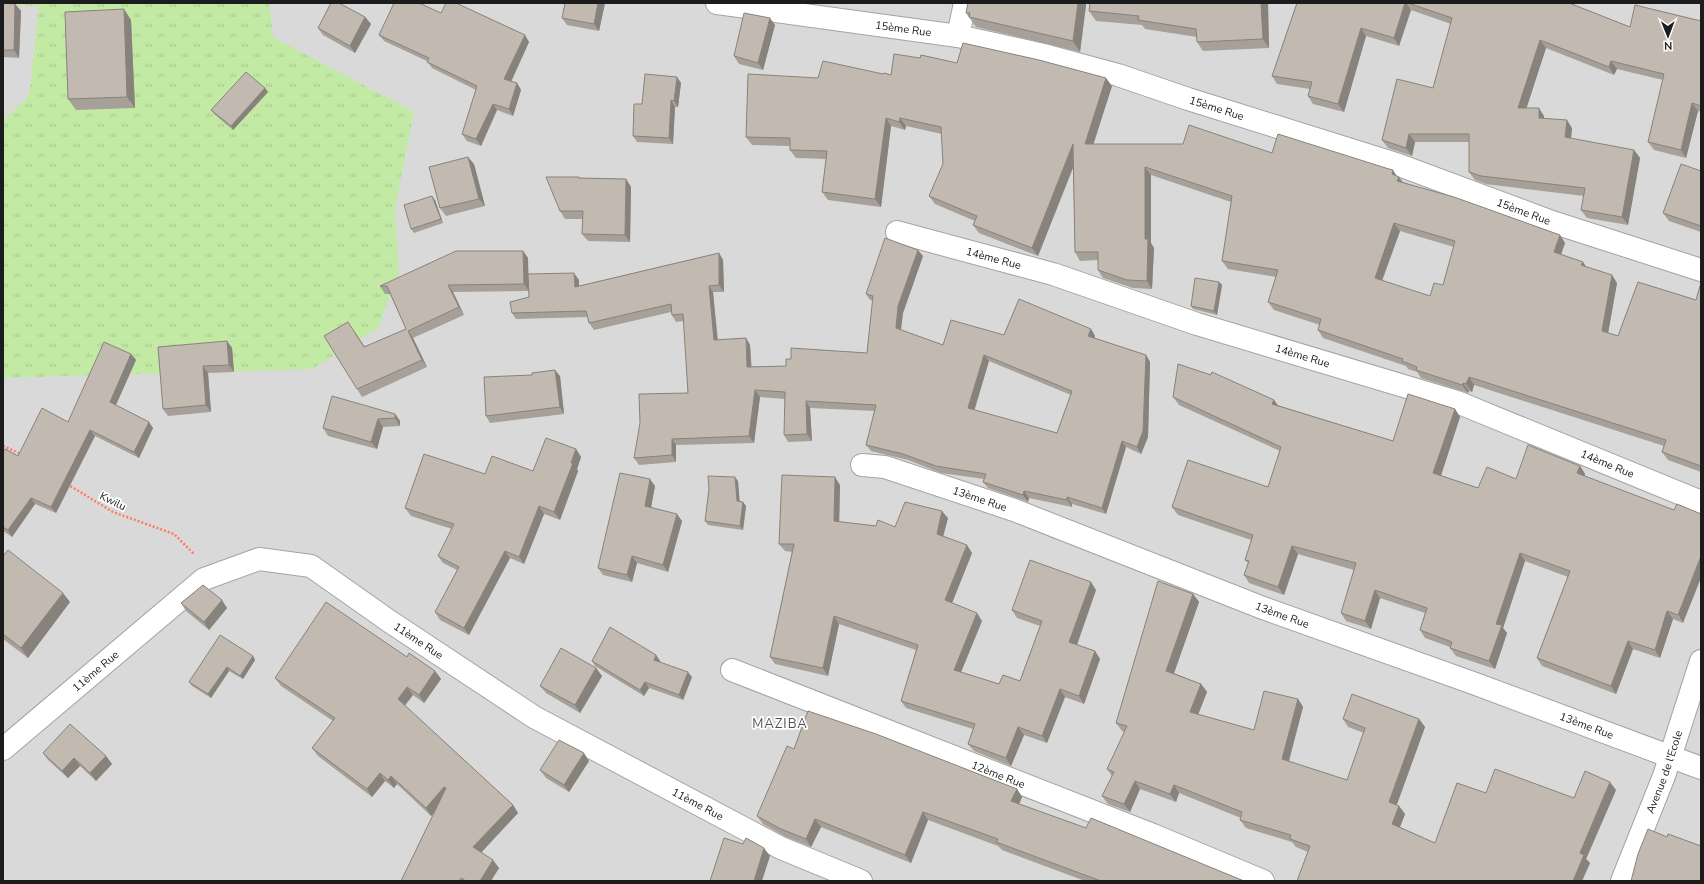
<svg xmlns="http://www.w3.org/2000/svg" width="1704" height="884" viewBox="0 0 1704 884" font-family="'Nunito Sans',sans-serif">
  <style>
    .residential { fill: #dad9d9 }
    .grass { fill: url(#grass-tufts) }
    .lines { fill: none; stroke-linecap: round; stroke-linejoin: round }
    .street-casing { stroke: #a3a3a3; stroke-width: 24 }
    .path { stroke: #fd7c63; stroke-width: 2.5; stroke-dasharray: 2 2; stroke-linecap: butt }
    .street { stroke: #fff; stroke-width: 22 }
    .wall { fill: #a7a098; fill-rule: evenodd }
    .shaded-wall { fill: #88827c }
    .building { fill: #c2bab1; stroke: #88827c; fill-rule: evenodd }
    .labels { text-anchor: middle; stroke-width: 3.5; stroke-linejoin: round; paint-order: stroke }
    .street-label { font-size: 11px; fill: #1c1c1c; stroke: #fff }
    .quarter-label { font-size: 13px; letter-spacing: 1px; fill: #4f4f4f; stroke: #fff }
  </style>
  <defs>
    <pattern id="grass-tufts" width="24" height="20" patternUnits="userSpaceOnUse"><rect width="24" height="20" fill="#c3eaa5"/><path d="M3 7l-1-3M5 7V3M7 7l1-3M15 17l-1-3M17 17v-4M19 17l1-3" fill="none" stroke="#a7c88d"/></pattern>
  </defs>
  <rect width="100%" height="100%" fill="#eeebe1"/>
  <rect class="residential" x="3" y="3" width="1698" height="878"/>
  <path class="grass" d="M3 3H269L273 37 414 112 395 209 399 272 378 328 312 369 3 378V121L29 95 39 6 3 5Z"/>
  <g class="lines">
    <defs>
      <g id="street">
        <path id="s1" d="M717 3 958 36 1048 56 1118 75 1188 99 1399 165 1552 222 1701 270"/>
        <path d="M958 36 965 3"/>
        <path id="s2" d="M897 232 1053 274 1197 324 1457 402 1701 502"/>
        <path id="s3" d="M862 465 885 467 1014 510 1263 608 1473 683 1701 768"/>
        <path id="s4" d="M732 670 1153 835 1263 881"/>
        <path id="s5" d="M3 749 204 579 259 559 311 566 389 621 534 717 781 848 861 881"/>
        <path id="s6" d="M1622 881 1664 776 1701 661"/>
      </g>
    </defs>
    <use href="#street" class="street-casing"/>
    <g class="path">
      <path d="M3 446 21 454"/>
      <path d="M67 484 113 512 174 534 194 554"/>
    </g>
    <use href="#street" class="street"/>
  </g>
  <g class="wall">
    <path d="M3 3 15 4 21 11 19 58 3 57Z"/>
    <path d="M561 3H605L599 31 567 25 562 18 565 4Z"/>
    <path d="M1078 3H1085L1086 5 1080 52 976 27 966 13Z"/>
    <path d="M1090 3H1268L1269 48 1203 51 1197 42V37L1145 29 1142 25 1096 21 1089 11Z"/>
    <path d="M1297 3H1569L1630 27 1701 21V112L1698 111 1686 158 1654 150 1648 142 1663 80 1617 69 1614 75 1546 48 1526 108 1544 116V118L1572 128 1571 139 1634 150 1640 158 1628 225 1587 218 1581 210 1584 196 1486 184 1475 180 1469 172V142H1415L1412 156 1388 148 1382 140 1433 88 1451 24 1411 10 1399 46 1366 36 1344 112 1313 104 1308 96 1310 89 1277 84 1272 76Z"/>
    <path d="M441 13 529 42 511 82 517 83 521 90 513 116 497 110 481 146 467 141 462 134 476 90 432 68 427 61 384 41 379 35Z"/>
    <path d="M365 17 371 24 355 53 323 35 318 28Z"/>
    <path d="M131 20 135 108 76 110 68 99Z"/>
    <path d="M775 25 763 70 739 64 734 56Z"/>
    <path d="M957 63 1112 86 1093 144 1272 153 1397 176 1399 177 1403 182 1560 235 1565 243 1561 255 1583 262 1586 267 1617 283 1608 333 1618 336 1696 300 1701 286V472L1668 460 1662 452 1664 446 1474 385 1472 392 1469 391 1468 393 1421 378 1417 372 1408 369 1406 366 1323 338 1318 330 1320 325 1274 310 1268 302 1276 277 1228 269 1222 261 1231 202 1151 175V243L1154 248 1152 289 1133 288 1103 278 1098 270V260L1080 261 1075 252 1073 166 1038 256 979 233 973 225 975 221 935 204 929 196 943 164 942 134 906 126 905 130 891 126 881 207 828 200 822 192 826 159 796 158 790 150V146L752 145 746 137 818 78 883 74 891 75ZM1400 231 1454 247 1443 285 1430 296 1382 281Z"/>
    <path d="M677 77 681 83 678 107H675L673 144 637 142 633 136 642 104Z"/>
    <path d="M265 88 268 92 233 130 214 114 211 110Z"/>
    <path d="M474 164 485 206 446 216 440 208Z"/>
    <path d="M1701 171V232L1669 221 1663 213Z"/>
    <path d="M580 178 626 179 631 187 630 242 588 241 582 234 583 219H565L560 211Z"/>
    <path d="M435 200 443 223 414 233 411 229Z"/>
    <path d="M523 251 528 258V274L579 280V286L719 253 723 260 724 292H713L718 340 746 338 750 345 751 367 786 366 867 353 873 301 870 300 866 294 923 256 903 313 901 330 943 345 1004 335 1091 329 1095 336 1094 338 1146 355 1150 362 1148 437 1141 454 1126 447 1106 514 1072 504V507L1029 498 1028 502 988 488 983 482 984 479 941 473 908 460 871 451 866 445 875 411 810 408 812 441 788 442 784 435 785 399 760 397 754 443 676 445V462L639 465 634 458 688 393 684 321 676 322 672 315 671 312 594 330 589 323 588 317 516 319 512 313 529 297V291L453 292 464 315 413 338 427 367 362 397 357 389 353 329 365 347 406 329 390 294H385L380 286ZM989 361 1071 395 1057 433 974 410Z"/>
    <path d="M1219 282 1222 285 1217 315 1193 309 1191 306Z"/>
    <path d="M227 341 232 348 234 372 208 373 211 412 168 416 163 409Z"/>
    <path d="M131 354 136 360 116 405 153 428 139 458 95 436 56 513 35 504 12 537 3 531V452L18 456 68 422Z"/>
    <path d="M532 375 560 376 564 414 490 423 486 416Z"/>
    <path d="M1173 397 1274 400 1277 405 1393 441 1455 409 1460 417 1441 476 1478 488 1516 479 1580 466 1585 474V476L1683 623 1673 619 1660 658 1633 649 1616 694 1542 666 1537 658 1568 577 1525 561 1503 628 1507 633 1495 669 1456 656 1450 648V647L1425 638 1420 630 1425 613 1380 598 1371 629 1346 621 1341 613 1354 570 1298 554 1284 595 1249 583 1244 575 1248 563 1245 560 1251 540 1178 515 1172 507 1268 487 1280 451 1179 405Z"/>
    <path d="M395 414 400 421V426L383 427 377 449 328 436 323 428Z"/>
    <path d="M576 449 581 457 577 469 578 471 560 520 544 514 524 564 510 558 469 635 440 620 435 612 457 570 443 563 438 556 452 529 411 516 405 508 485 474 533 471Z"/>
    <path d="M738 481 739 501 746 506 743 530 708 525 705 521Z"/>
    <path d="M840 485 839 522 876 526 895 527 948 518 943 536 972 553 952 603 982 621 961 672 999 684 1020 681 1040 626 1017 618 1012 610 1096 590 1077 645 1095 651 1100 659 1084 704 1065 697 1047 743 1024 735 1011 766 974 751 968 744 973 729 906 708 901 701 916 650 839 624 828 676 775 664 770 657 792 552 785 551 779 544Z"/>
    <path d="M655 486 651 507 682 521 668 572 637 563 632 582 603 575 598 568Z"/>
    <path d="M3 556 70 602 28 658 3 639Z"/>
    <path d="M1193 594 1199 602 1174 673 1201 684 1207 692 1198 714 1254 730 1298 699 1303 707 1289 762 1347 780 1364 733 1348 727 1343 719H1419L1425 727 1396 805 1399 806 1405 814 1400 827 1435 843 1486 793 1574 798 1616 790 1586 859 1590 863 1582 881H1297L1308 852 1296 847 1292 842 1246 828 1240 820 1241 818 1179 793 1176 802 1140 789 1130 812 1108 804 1102 796 1112 776 1107 769 1125 732 1122 731 1116 723Z"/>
    <path d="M181 603 227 608 209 630 186 611Z"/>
    <path d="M656 655 660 661 659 662 692 677 683 700 649 688 644 696 595 666 592 661Z"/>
    <path d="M253 656 255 660 243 679 229 671 211 698 192 686 189 682Z"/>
    <path d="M407 657 435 671 441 679 424 703 413 695 405 706 513 805 518 813 481 852 499 868 491 881H401L434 813 431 816 397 784 394 788 385 781 372 797 318 756 312 748 333 721 281 686 275 678Z"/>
    <path d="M596 668 602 676 580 713 546 693 540 686Z"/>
    <path d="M794 749 1017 789 1022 797 1019 804 1086 828 1244 881H1085L1002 850 998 846 928 820 911 863 821 827 811 847 786 837 763 824 757 816Z"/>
    <path d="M43 753 106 756 112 764 96 781 80 766 68 778 48 760Z"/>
    <path d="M589 761 569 792 546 778 540 770Z"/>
  </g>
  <g class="shaded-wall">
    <path d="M598 3H605L599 31 594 24Z"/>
    <path d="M1078 3H1085L1086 5 1080 52 1073 41Z"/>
    <path d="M1261 3H1268L1269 48 1263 39Z"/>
    <path d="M1405 3H1406L1411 10 1399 46 1394 38Z"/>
    <path d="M15 4 21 11 19 58 14 50Z"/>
    <path d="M124 9 131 20 135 108 127 97Z"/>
    <path d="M365 17 371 24 355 53 350 46Z"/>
    <path d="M770 18 775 25 763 70 758 63Z"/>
    <path d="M1361 28 1366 36 1344 112 1338 104Z"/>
    <path d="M525 35 529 42 509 86 504 79Z"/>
    <path d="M1540 40 1546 48 1524 116 1518 108Z"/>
    <path d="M1611 61 1617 69 1614 75 1609 67Z"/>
    <path d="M677 77 681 83 678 107 674 101Z"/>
    <path d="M1106 78 1112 86 1091 152 1085 144Z"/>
    <path d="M517 83 521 90 513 116 509 109Z"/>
    <path d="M265 88 268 92 233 130 231 126Z"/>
    <path d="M671 100 675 107 673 144 669 138Z"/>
    <path d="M1692 103 1698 111 1686 158 1681 150Z"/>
    <path d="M493 104 497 110 481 146 476 139Z"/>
    <path d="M1539 108 1544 116V126L1539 118Z"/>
    <path d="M886 118 891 126 881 207 875 199Z"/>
    <path d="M900 118 906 126 905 130 899 122Z"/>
    <path d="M1567 120 1572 128 1570 145 1565 137Z"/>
    <path d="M1409 134 1415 142 1412 156 1406 148Z"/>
    <path d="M1073 144 1079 153 1038 256 1032 248Z"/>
    <path d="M1634 150 1640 158 1628 225 1622 217Z"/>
    <path d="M468 157 474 164 485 206 479 199Z"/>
    <path d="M1145 167 1151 175V243L1154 248 1152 289 1147 281 1145 239Z"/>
    <path d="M1393 170 1398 178 1399 177 1404 185 1403 189 1392 174Z"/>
    <path d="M626 179 631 187 630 242 625 235Z"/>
    <path d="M432 196 435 200 443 223 441 219Z"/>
    <path d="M1394 223 1400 231 1380 286 1375 278Z"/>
    <path d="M1560 235 1565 243 1559 260 1554 252Z"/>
    <path d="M918 250 923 256 903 313 900 335 896 328 898 306Z"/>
    <path d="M523 251 528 258 529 291 524 284Z"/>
    <path d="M719 253 723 260 724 292 719 285Z"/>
    <path d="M1583 262 1588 270 1581 265Z"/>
    <path d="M574 273 579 280V293L575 287Z"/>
    <path d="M1612 275 1617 283 1607 339 1602 331Z"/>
    <path d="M1219 282 1222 285 1217 315 1214 311Z"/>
    <path d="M448 285 453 292 464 315 459 307Z"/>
    <path d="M709 286 713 292 718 347 714 340Z"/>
    <path d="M1091 329 1095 336 1093 343 1088 336Z"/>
    <path d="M408 331 413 338 427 367 422 360Z"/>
    <path d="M746 338 750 345 752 374 747 367Z"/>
    <path d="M227 341 232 348 234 372 229 365Z"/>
    <path d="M131 354 136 360 114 409 110 402Z"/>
    <path d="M984 355 989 361 973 415 968 408Z"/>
    <path d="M1146 355 1150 362 1148 437 1141 454 1137 447Z"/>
    <path d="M203 366 208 373 211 412 206 405Z"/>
    <path d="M555 370 560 376 564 414 560 407Z"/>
    <path d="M1469 377 1474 385 1472 392 1466 384Z"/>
    <path d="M1463 383 1469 391 1468 393 1462 385Z"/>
    <path d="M755 390 760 397 754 443 749 436Z"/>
    <path d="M1274 400 1280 408 1272 404Z"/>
    <path d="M806 401 810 408 812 441 807 434Z"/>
    <path d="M1455 409 1460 417 1439 481 1433 473Z"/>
    <path d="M395 414 400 421V426L395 418Z"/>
    <path d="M378 419 383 427 377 449 371 442Z"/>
    <path d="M149 422 153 428 139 458 134 452Z"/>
    <path d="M90 430 95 436 56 513 51 507Z"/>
    <path d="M672 439 676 445V462L672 455Z"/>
    <path d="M1122 441 1126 447 1106 514 1102 508Z"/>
    <path d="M576 449 581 457 577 469 578 471 560 520 554 512 571 463Z"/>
    <path d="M1580 466 1585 474 1583 481 1577 473Z"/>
    <path d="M735 477 738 481 740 505 737 501Z"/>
    <path d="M835 477 840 485 839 529 834 521Z"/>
    <path d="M650 479 655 486 650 513 645 506Z"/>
    <path d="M1024 491 1029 498 1028 502 1023 495Z"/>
    <path d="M1067 497 1072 504V507L1067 500Z"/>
    <path d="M31 498 35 504 12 537 8 530Z"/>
    <path d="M743 502 746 506 743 530 740 526Z"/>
    <path d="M539 506 544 514 524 564 519 557Z"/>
    <path d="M942 511 948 518 942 541 937 534Z"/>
    <path d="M677 514 682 521 668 572 663 565Z"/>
    <path d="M967 545 972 553 950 608 945 600Z"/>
    <path d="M1292 546 1298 554 1284 595 1278 587Z"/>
    <path d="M505 551 510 558 469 635 464 628Z"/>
    <path d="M1520 553 1525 561 1503 628 1507 633 1495 669 1489 661 1496 624Z"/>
    <path d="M632 556 637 563 632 582 627 575Z"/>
    <path d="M1701 556V578L1683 623 1678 615Z"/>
    <path d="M1091 582 1096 590 1075 650 1069 642Z"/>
    <path d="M1375 590 1380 598 1371 629 1365 621Z"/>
    <path d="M63 593 70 602 28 658 21 648Z"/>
    <path d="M1193 594 1199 602 1172 679 1166 671Z"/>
    <path d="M222 600 227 608 209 630 204 622Z"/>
    <path d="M1667 611 1673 619 1660 658 1655 650Z"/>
    <path d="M977 613 982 621 959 677 954 670Z"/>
    <path d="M834 616 839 624 828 676 823 668Z"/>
    <path d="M1628 641 1633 649 1616 694 1611 686Z"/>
    <path d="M1095 651 1100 659 1084 704 1079 696Z"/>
    <path d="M656 655 660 661 658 666 654 660Z"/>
    <path d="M253 656 255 660 243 679 240 676Z"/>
    <path d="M227 667 229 671 211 698 208 694Z"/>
    <path d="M596 668 602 676 580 713 575 705Z"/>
    <path d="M435 671 441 679 424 703 419 695Z"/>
    <path d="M688 672 692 677 683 700 679 695Z"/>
    <path d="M645 682 649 688 644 696 640 690Z"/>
    <path d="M1201 684 1207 692 1196 720 1190 712Z"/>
    <path d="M407 687 413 695 403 707 398 699Z"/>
    <path d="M1060 689 1065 697 1047 743 1042 736Z"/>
    <path d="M1298 699 1303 707 1287 767 1282 759Z"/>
    <path d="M1419 719 1425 727 1395 810 1389 802Z"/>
    <path d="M1018 727 1024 735 1011 766 1006 758Z"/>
    <path d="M584 753 589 761 569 792 564 785Z"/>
    <path d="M106 756 112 764 96 781 90 773Z"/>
    <path d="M74 758 80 766 68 778 62 771Z"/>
    <path d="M380 773 385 781 372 797 367 789Z"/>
    <path d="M391 776 397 784 394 788 388 780Z"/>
    <path d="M1135 781 1140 789 1130 812 1124 804Z"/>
    <path d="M1610 782 1616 790 1586 859 1590 863 1582 881H1573L1580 853Z"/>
    <path d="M1174 785 1179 793 1176 802 1170 794Z"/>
    <path d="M444 787 450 795 431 816 426 808Z"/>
    <path d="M1017 789 1022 797 1017 809 1011 801Z"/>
    <path d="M513 805 518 813 479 855 473 847Z"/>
    <path d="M1399 806 1405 814 1398 832 1392 824Z"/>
    <path d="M923 812 928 820 911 863 905 855Z"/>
    <path d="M815 819 821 827 811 847 806 839Z"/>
    <path d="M764 848 770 856 762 881H754Z"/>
    <path d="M493 860 499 868 491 881H480Z"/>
  </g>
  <g class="building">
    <path d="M3 3 15 4 14 50H3Z"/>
    <path d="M331 3H339L365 17 350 46 318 28Z"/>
    <path d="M394 3H419L441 13 446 3H456L525 35 504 79 517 83 509 109 493 104 476 139 462 134 477 86 427 62 429 58 379 35Z"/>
    <path d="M565 3H598L594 24 562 18Z"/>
    <path d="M968 3H1078L1073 41 969 17 970 13H966Z"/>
    <path d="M1090 3H1261L1263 39 1197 42 1196 29 1138 20 1139 16 1089 11Z"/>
    <path d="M1297 3H1405L1394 38 1361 28 1338 104 1308 96 1312 82 1272 76Z"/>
    <path d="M1408 3H1569L1630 27 1635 5 1701 21V106L1692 103 1681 150 1648 142 1664 74 1611 61 1609 67 1540 40 1518 108H1539V118L1567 120 1565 137 1634 150 1622 217 1581 210 1585 188 1481 176 1469 172V134H1409L1406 148 1382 140 1397 79 1433 88 1452 18Z"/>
    <path d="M124 9 127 97 68 99 65 12Z"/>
    <path d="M744 13 770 18 758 63 734 56Z"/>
    <path d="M963 43 1039 60 1106 78 1085 144H1183L1189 125 1272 153 1278 134 1389 169 1393 170 1392 174 1399 177 1397 181 1454 197 1560 235 1554 252 1583 262 1581 265 1612 275 1602 331 1618 336 1638 282 1696 300 1700 286H1701V466L1662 452 1666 440 1469 377 1466 384 1463 383 1462 385 1416 370 1417 367 1402 361 1403 359 1318 330 1321 319 1268 302 1278 270 1222 261 1232 196 1145 167V239H1148L1147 281 1127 280 1098 270V252H1075L1073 144 1032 248 973 225 977 216 929 196 943 164 941 127 900 118 899 122 886 118 875 199 822 192 827 151 790 150V138L746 137 748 74 818 78 823 61 883 74 884 73 891 75 894 54 920 58 921 55 957 63ZM1394 223 1455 241 1443 285 1434 283 1430 296 1375 278Z"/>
    <path d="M246 72 265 88 231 126 211 110Z"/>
    <path d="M645 74 677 77 674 101 671 100 669 138 633 136 634 104H642Z"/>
    <path d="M468 157 479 199 440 208 429 167Z"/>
    <path d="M1681 164 1701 171V226L1663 213Z"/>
    <path d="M546 177H579V178L626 179 625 235 582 234 583 211H560Z"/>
    <path d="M432 196 441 219 411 229 404 205Z"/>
    <path d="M885 238 918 250 898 306 896 328 943 345 951 320 1004 335 1019 299 1091 329 1088 336 1146 355 1143 431 1137 447 1122 441 1102 508 1067 497V500L1024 491 1023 495 983 482 986 474 936 466 903 454 866 445 876 405 806 401 807 434 784 435 785 392 755 390 749 436 672 439V455L634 458 640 423 639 394 688 393 683 314 672 315 671 304 589 323 586 311 512 313 510 302 529 297 528 274 574 273 575 287 719 253V285L709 286 714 340 746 338 747 367 786 366V359H791V348L867 353 873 296 866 294ZM984 355 1072 391 1057 433 968 408Z"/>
    <path d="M456 251H523L524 284 448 285 459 307 408 331 422 360 357 389 324 336 348 322 364 347 406 329 387 286H380Z"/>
    <path d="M1195 278 1219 282 1214 311 1191 306Z"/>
    <path d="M227 341 229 365 203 366 206 405 163 409 158 347Z"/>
    <path d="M104 342 131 354 110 402 149 422 134 452 90 430 51 507 31 498 8 530 3 527V452L5 449 18 456 42 408 68 422Z"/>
    <path d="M1178 364 1211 375 1212 372 1274 400 1272 404 1393 441 1408 394 1455 409 1433 473 1478 488 1487 467 1516 479 1528 445 1580 466 1577 473 1674 510 1677 504 1701 514V556L1678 615 1667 611 1655 650 1628 641 1611 686 1537 658 1570 571 1520 553 1496 624 1502 625 1489 661 1450 648 1452 642 1420 630 1427 608 1375 590 1365 621 1341 613 1356 563 1292 546 1278 587 1244 575 1249 561 1245 560 1253 535 1172 507 1188 460 1268 487 1281 447 1173 397Z"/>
    <path d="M555 370 560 407 486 416 484 377 532 375V373Z"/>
    <path d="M332 396 395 414V418L378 419 371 442 323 428Z"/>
    <path d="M546 438 576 449 571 463H573L554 512 539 506 519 557 505 551 464 628 435 612 459 567 438 556 454 524 405 508 424 454 485 474 492 456 533 471Z"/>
    <path d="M620 473 650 479 645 506 677 514 663 565 632 556 627 575 598 568Z"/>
    <path d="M782 475 835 477 834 521 876 526 878 520 895 527 905 502 942 511 937 534 967 545 945 600 977 613 954 670 999 684 1003 675 1020 681 1042 621 1012 610 1030 560 1091 582 1069 642 1095 651 1079 696 1060 689 1042 736 1018 727 1006 758 968 744 975 724 901 701 918 645 834 616 823 668 770 657 794 544H779Z"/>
    <path d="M708 476 735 477 737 501 743 502 740 526 705 521 709 489Z"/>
    <path d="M8 550 63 593 21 648 3 634V556Z"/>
    <path d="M1158 581 1193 594 1166 671 1201 684 1190 712 1254 730 1264 691 1298 699 1282 759 1347 780 1365 728 1343 719 1352 694 1419 719 1389 802 1399 806 1392 824 1435 843 1457 783 1486 793 1495 769 1574 798 1585 771 1610 782 1580 853 1584 855 1573 881H1297L1310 846 1290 839 1291 835 1240 820 1242 812 1174 785 1170 794 1135 781 1124 804 1102 796 1114 772 1107 769 1127 726 1116 723Z"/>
    <path d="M203 585 222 600 204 622 181 603Z"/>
    <path d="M326 602 407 657 409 653 435 671 419 695 407 687 398 699 513 805 473 847 493 860 480 881H466L461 878 459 881H401L446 788 444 787 426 808 391 776 388 780 380 773 367 789 312 748 335 718 275 678Z"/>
    <path d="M610 627 656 655 654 660 688 672 679 695 645 682 640 690 592 661Z"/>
    <path d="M220 635 253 656 240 676 227 667 208 694 189 682Z"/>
    <path d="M561 648 596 668 575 705 540 686Z"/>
    <path d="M808 711 876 734 1017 789 1011 801 1086 828 1091 818 1244 881H1101L996 842 998 839 923 812 905 855 815 819 806 839 781 829 757 816 787 746 794 749Z"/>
    <path d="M70 724 106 756 90 773 74 758 62 771 43 753Z"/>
    <path d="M559 740 584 753 564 785 540 770Z"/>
    <path d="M1648 829 1667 837 1668 834 1701 846V881H1631L1638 854Z"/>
    <path d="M724 838 743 844 746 838 764 848 754 881H710Z"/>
  </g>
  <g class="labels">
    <g class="street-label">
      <text dy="4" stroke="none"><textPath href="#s1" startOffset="188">15ème Rue</textPath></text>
      <text dy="4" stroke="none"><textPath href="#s1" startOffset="512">15ème Rue</textPath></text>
      <text dy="4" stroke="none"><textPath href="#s1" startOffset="836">15ème Rue</textPath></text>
      <text dy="4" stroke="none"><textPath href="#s2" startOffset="100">14ème Rue</textPath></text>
      <text dy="4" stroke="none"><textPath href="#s2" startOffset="424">14ème Rue</textPath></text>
      <text dy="4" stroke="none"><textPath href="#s2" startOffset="748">14ème Rue</textPath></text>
      <text dy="4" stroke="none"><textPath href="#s3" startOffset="123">13ème Rue</textPath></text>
      <text transform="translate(113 501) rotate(26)" y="4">Kwilu</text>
      <text dy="4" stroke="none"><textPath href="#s3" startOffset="447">13ème Rue</textPath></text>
      <text dy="4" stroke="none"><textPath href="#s5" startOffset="505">11ème Rue</textPath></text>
      <text dy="4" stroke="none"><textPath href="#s5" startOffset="121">11ème Rue</textPath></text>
      <text dy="4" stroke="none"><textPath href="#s3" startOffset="771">13ème Rue</textPath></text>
      <text dy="4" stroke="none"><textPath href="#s6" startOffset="117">Avenue de l'Ecole</textPath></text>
      <text dy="4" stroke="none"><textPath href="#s4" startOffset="286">12ème Rue</textPath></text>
      <text dy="4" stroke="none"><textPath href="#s5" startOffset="829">11ème Rue</textPath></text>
    </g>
    <g class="quarter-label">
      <text x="780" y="728">MAZIBA</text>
    </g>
  </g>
  <rect width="1704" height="884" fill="none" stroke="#1c1c1c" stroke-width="8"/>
  <g transform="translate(1668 36) rotate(179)" stroke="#ffffff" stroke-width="3" paint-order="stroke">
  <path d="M0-3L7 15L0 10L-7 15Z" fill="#1c1c1c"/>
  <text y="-6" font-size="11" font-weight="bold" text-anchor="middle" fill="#1c1c1c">N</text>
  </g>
</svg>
